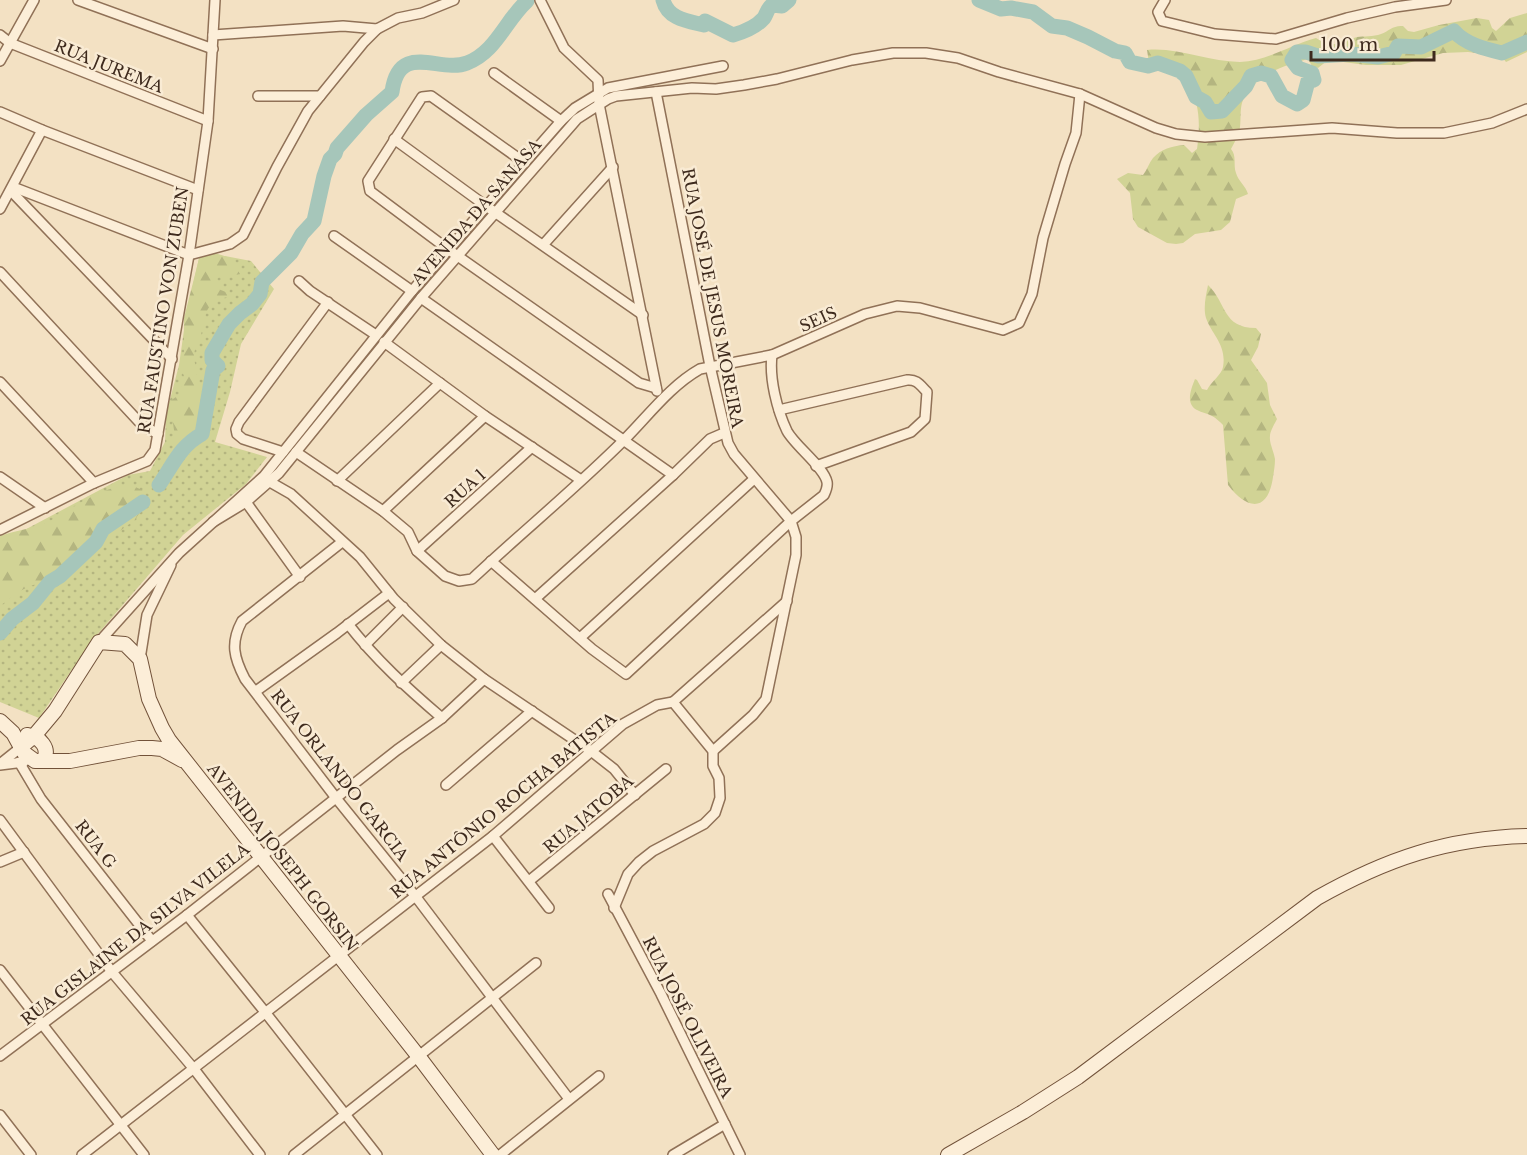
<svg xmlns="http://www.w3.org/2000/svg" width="1527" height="1155" viewBox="0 0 1527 1155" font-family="'Libre Baskerville',serif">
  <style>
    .grass { fill: url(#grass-dots) }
    .forest { fill: url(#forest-firs) }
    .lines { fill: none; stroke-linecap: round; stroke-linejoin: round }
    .river { stroke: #a6c6ba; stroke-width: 15 }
    .street-casing { stroke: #907157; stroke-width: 12 }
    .secondary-casing { stroke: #72523a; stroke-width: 16 }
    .street { stroke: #fceed8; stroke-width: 9 }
    .secondary { stroke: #fceed8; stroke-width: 14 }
    .labels { text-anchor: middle; stroke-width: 5; stroke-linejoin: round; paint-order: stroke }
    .street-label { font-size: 16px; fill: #3e2a1d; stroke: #f9ebd4 }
  </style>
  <defs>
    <pattern id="grass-dots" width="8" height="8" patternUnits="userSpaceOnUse" patternTransform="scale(1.5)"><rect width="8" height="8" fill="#d1d395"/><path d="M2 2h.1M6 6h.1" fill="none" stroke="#b4b580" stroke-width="1.8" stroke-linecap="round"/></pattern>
    <pattern id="forest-firs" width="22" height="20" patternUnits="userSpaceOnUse" patternTransform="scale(1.5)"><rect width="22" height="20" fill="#d1d395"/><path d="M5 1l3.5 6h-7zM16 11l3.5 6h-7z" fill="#b4b580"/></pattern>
  </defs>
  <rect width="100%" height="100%" fill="#f3e1c3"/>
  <path class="grass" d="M225 256 251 261 274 289 241 344 230 392 215 442 267 457 246 484 183 535 90 643 39 718 0 702V543L128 475 150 471 165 442 166 415 179 365 186 316 199 258Z"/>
  <g class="forest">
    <path d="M1527 13V52L1506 62 1501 56 1468 52 1443 53 1401 65H1366L1328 60 1318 68 1312 66 1308 59C1285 65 1249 77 1242 103 1240 110 1241 119 1240 127 1239 134 1235 142 1231 149 1237 156 1233 165 1236 173 1238 181 1246 186 1248 194L1236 199 1230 222 1221 230 1195 234 1183 243 1176 244 1167 243 1138 227 1133 219 1130 193 1117 179 1128 173 1143 175C1147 170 1149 163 1153 158 1161 149 1172 146 1184 145L1192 153 1197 149C1200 128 1201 102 1187 84 1178 73 1160 69 1149 63L1147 50C1178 47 1209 62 1240 62 1267 61 1290 45 1316 38 1334 50 1339 42 1357 37 1364 36 1373 37 1381 34 1389 31 1393 25 1403 26L1408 31 1414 32 1439 25 1477 18 1489 20 1492 28 1496 31 1510 18Z"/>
    <path d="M201 251C216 253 237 256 243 272L241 274 219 277 214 281 216 288 233 295C208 303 207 305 202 330 201 339 194 347 194 356 195 364 196 372 198 380 206 410 228 436 188 455L180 453 175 458 172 457 175 437 173 423 167 407 170 401 179 395 184 376 180 366 184 352V318Z"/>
    <path d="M1208 285C1227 303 1222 328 1256 328L1261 334 1258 347 1251 360 1267 383 1270 405 1277 419C1275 423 1270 431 1270 436 1269 443 1274 452 1275 459 1275 465 1274 471 1273 477 1268 513 1247 510 1228 485L1223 425C1220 422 1216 418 1212 416 1207 413 1202 413 1197 410 1185 404 1191 389 1195 379L1197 380 1202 389 1207 390C1211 382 1222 374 1223 367 1227 345 1212 335 1206 318 1203 308 1206 295 1208 285Z"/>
    <path d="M131 485 142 490 145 496 146 502 135 520 82 558 64 568 45 583C29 582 12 597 0 606V536C16 530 34 529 50 521 77 506 99 487 131 485Z"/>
  </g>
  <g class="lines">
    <g class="river">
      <path d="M663 0C668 19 687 21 704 25L705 21 733 35C744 32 756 27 764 18 767 13 767 9 772 5L782 6 789 0"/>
      <path d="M979 0 1001 9 1011 8 1033 12 1052 26 1067 28 1088 37 1115 51 1125 53 1130 62 1148 66 1158 63 1180 71 1186 76 1196 97 1205 102 1211 112 1222 111 1246 86 1251 76 1261 73 1271 76 1282 96 1297 104 1303 100 1308 81 1314 80 1312 73 1298 68 1292 60 1297 52H1306L1318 56 1351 54 1378 57 1394 53 1398 46 1421 47 1454 31C1465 44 1485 49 1502 53L1527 42"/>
      <path d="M159 485C173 465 180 446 202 434L213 370 218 366 212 360V353L229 324 240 313 252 304 260 294 262 282 291 253 302 234 314 221 324 176 330 159 335 154 337 148 366 115 392 92C399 40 440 74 467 63 496 52 505 21 527 1"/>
      <path d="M0 633 12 619 33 603 50 582 60 576 96 542 103 529 143 502"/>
    </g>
    <defs>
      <g id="street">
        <path d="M78 0 213 49"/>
        <path d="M540 0 564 48 598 80 599 104 657 391"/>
        <path d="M1165 0 1158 12 1162 21 1215 34 1276 39 1347 18 1395 7 1446 0"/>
        <path d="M0 35 10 43 208 121"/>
        <path d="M213 35 343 26 377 29 398 18 422 13 454 0"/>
        <path d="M0 61 34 0"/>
        <path d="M494 73 561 121"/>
        <path d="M656 92 710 366 728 443 734 454 791 521 796 537V555L766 699 753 715 713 751"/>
        <path d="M258 96H320"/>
        <path d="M0 112 42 130 198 190"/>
        <path d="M394 139 486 206 643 315"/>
        <path d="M525 163 431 96 422 97 368 181 370 191 449 250 639 383 656 388"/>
        <path d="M13 187 189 255 230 244 243 235 277 167 308 111 364 42 377 29"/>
        <path d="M11 191 172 359"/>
        <path d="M0 209 42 130"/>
        <path d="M334 236 412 291"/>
        <path d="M543 245 613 167"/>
        <path d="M0 272 141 424 158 434"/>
        <path d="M299 281 310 291 376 335"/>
        <path d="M421 298 673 475"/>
        <path d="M384 342 485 416 581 480"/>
        <path d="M0 382 94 483"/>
        <path d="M779 410 907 380C917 379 920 385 927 392L925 419 911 432 816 466"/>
        <path d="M283 452 243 439 237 434 236 429 239 422 328 302"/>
        <path d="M296 452 383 511 408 532 417 551 445 576 459 581 472 579C522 532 575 489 624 440 648 416 670 386 700 369L772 355 865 314 897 306 920 308 1003 330 1019 323 1032 294 1043 238 1065 164 1076 133 1080 94"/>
        <path d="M0 477 45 508"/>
        <path d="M337 481 440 383"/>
        <path d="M270 482 291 494 360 557 394 599 441 645 484 679 591 751 614 769 635 795"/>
        <path d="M246 502 300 577"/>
        <path d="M383 511 485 416"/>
        <path d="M213 522 246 502 279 473 421 298 577 119 608 99 616 96 692 88 716 89 744 85 777 79 852 60 893 53H926L958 58 999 72 1080 94 1156 128 1176 134 1205 137 1332 128 1397 133H1444L1492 123 1527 109"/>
        <path d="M0 530 94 483 147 461 155 450 189 255 208 121 215 0"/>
        <path d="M342 542 242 621C230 643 234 658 245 679L336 798 416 897 569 1099"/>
        <path d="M417 551 532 447"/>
        <path d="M491 561 592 649 626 674 791 521 824 495C826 491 828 487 827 482 824 467 795 446 787 431 777 410 769 378 772 355"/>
        <path d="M535 599 673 475 710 439 724 433"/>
        <path d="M348 624C376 660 408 689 442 718"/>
        <path d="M580 638 754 479"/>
        <path d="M99 642 179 553 264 476 412 291 561 121 575 108 608 88 723 66"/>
        <path d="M365 645 403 607"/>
        <path d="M140 659 147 615 171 565"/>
        <path d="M401 683 441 645"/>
        <path d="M256 691 337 633 389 593"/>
        <path d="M673 702 787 601"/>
        <path d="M19 762 41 799 152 941"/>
        <path d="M0 764 20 748"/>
        <path d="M0 765 24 762"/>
        <path d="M446 785 532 711"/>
        <path d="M0 820 112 972 194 1069 260 1155"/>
        <path d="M493 836 549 908"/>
        <path d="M0 862 24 852"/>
        <path d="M529 881 666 769"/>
        <path d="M608 894 661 994 740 1155"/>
        <path d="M187 915 265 1012 377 1155"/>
        <path d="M0 970 144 1155"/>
        <path d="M0 1056 187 915 397 750 442 718 484 679"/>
        <path d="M0 1115 31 1155"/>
        <path d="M82 1155 493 836 623 724 657 705 673 702 713 751V766L719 778 720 798 715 813 704 824 653 851 639 862 628 874 614 908"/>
        <path d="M294 1155 536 963"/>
        <path d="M500 1155 599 1076"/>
        <path d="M673 1155 725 1124"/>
      </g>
      <g id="secondary">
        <path d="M0 721 13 733 24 753 35 761H70L139 748H152L162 749 182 760"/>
        <path d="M27 735C40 737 51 748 43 761"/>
        <path d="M20 748 34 736 55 711 99 642 125 644 140 659 149 699 162 728 169 740 419 1057 493 1155"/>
        <path d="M948 1155 1023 1112 1078 1077 1317 898C1386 859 1447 838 1527 836"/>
      </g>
    </defs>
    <use href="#street" class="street-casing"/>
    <use href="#secondary" class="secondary-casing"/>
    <use href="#street" class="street"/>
    <use href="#secondary" class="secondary"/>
  </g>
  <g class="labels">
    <g class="street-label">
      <text transform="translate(109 66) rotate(22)" y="6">RUA JUREMA</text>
      <text transform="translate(476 212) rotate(-49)" y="6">AVENIDA DA SANASA</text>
      <text transform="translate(713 298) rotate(79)" y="6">RUA JOSÉ DE JESUS MOREIRA</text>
      <text transform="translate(163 310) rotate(-81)" y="6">RUA FAUSTINO VON ZUBEN</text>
      <text transform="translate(818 319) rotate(-24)" y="6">SEIS</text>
      <text transform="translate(465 488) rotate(-42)" y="6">RUA 1</text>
      <text transform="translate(340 775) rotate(52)" y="6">RUA ORLANDO GARCIA</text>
      <text transform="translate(503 805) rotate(-39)" y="6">RUA ANTÔNIO ROCHA BATISTA</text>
      <text transform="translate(588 814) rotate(-40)" y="6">RUA JATOBA</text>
      <text transform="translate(96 844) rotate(52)" y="6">RUA G</text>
      <text transform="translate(283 857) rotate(52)" y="6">AVENIDA JOSEPH GORSIN</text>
      <text transform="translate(135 934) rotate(-38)" y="6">RUA GISLAINE DA SILVA VILELA</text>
      <text transform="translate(688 1017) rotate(63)" y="6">RUA JOSÉ OLIVEIRA</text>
    </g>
  </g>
  <path d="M1311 51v9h123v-9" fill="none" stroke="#3e2a1d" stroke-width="3"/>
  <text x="1320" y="51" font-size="18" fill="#3e2a1d" stroke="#f9ebd4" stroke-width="4.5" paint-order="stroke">100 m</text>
</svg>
